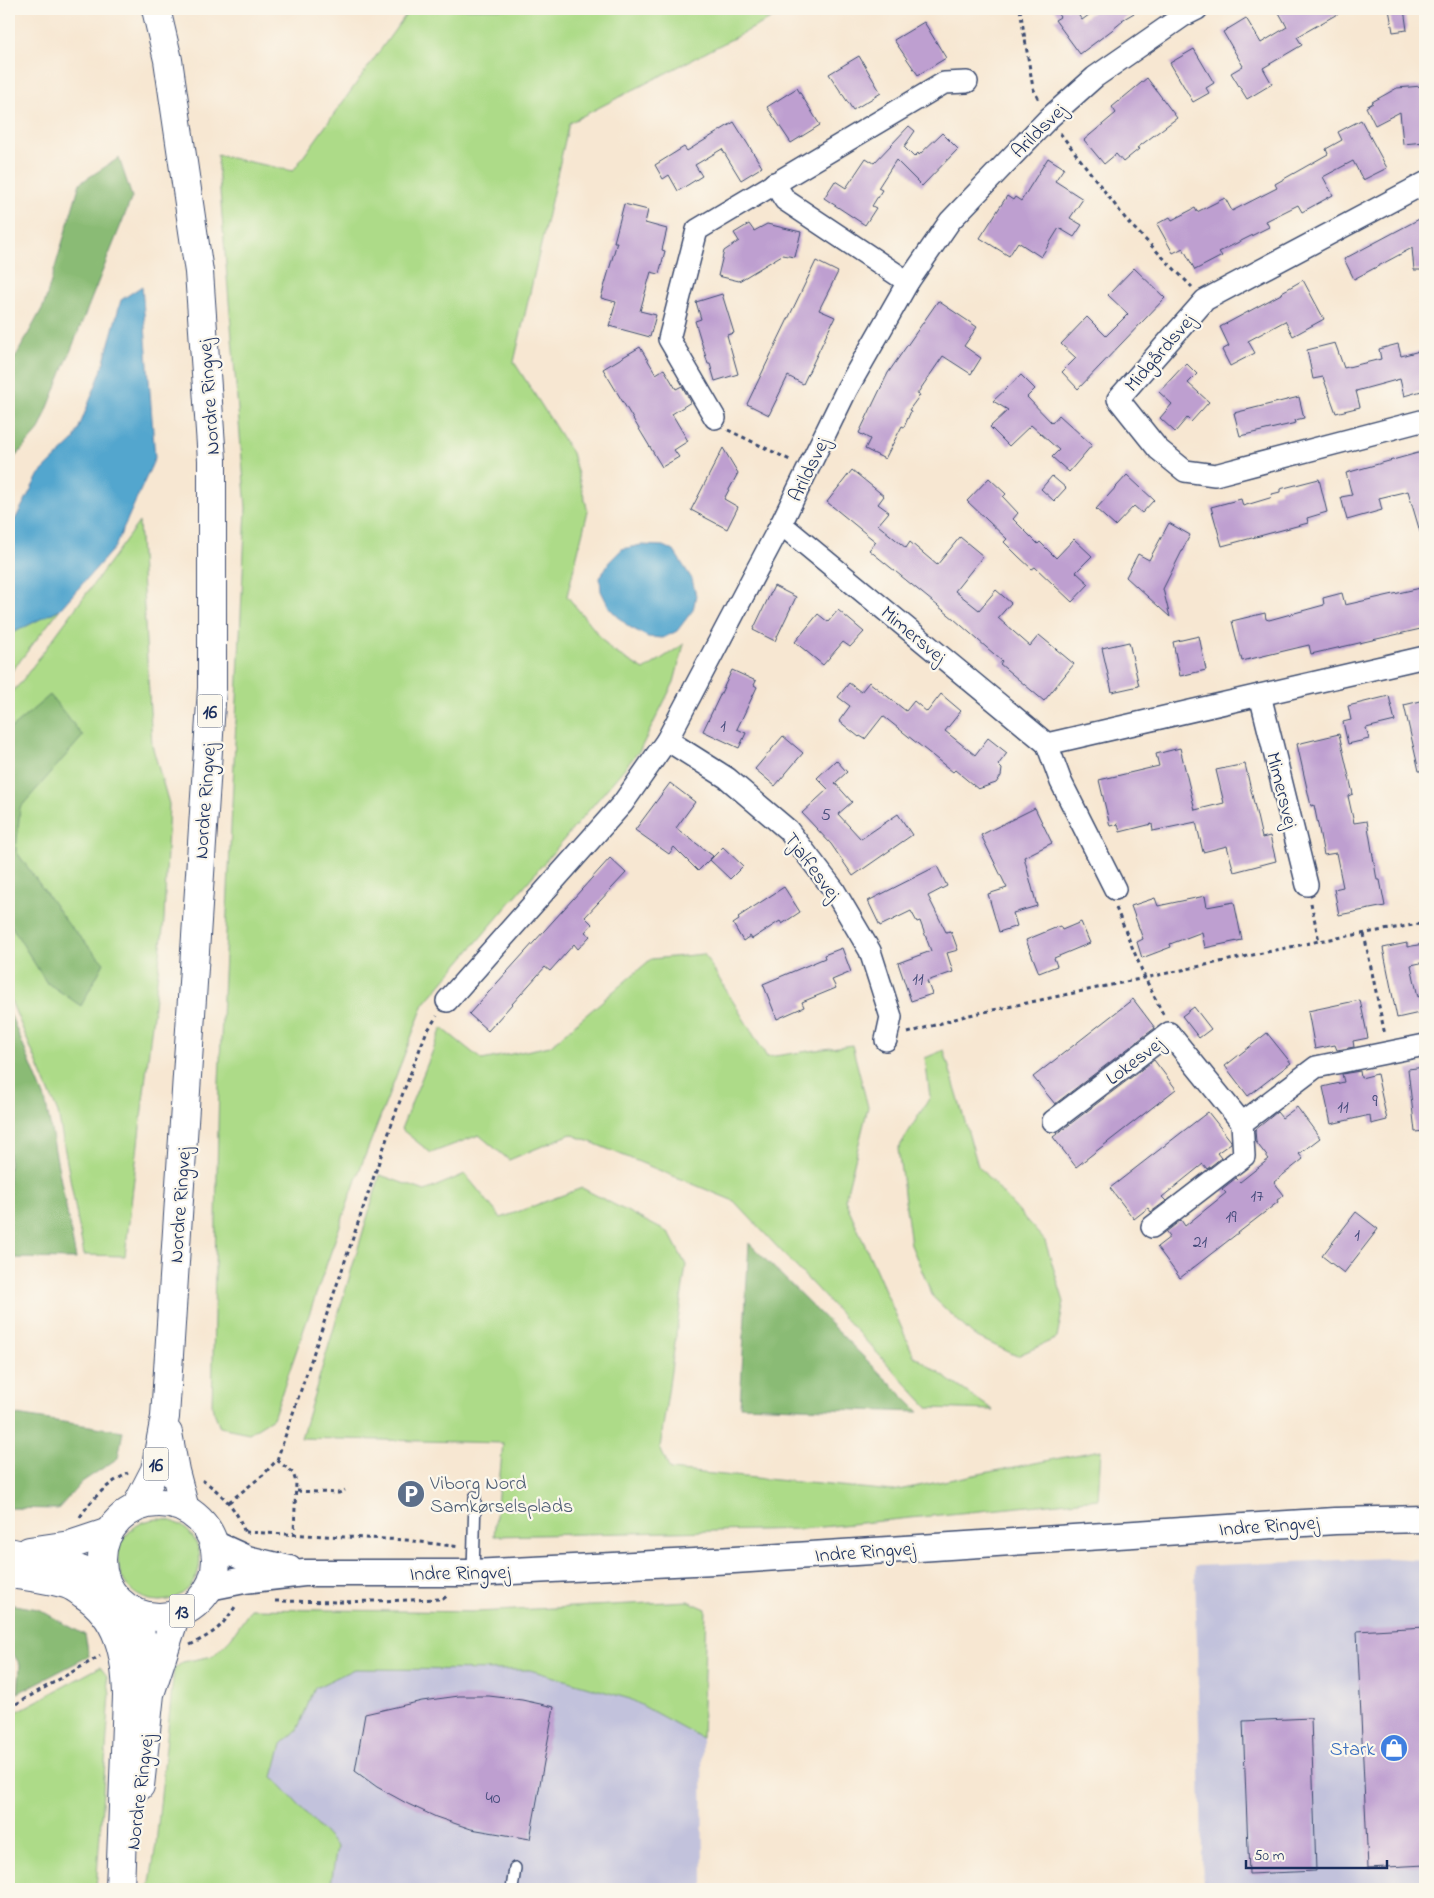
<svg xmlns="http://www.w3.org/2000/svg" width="1434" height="1898" viewBox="0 0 1434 1898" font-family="'Indie Flower',sans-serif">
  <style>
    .industrial { fill: #c2c2dc }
    .green { fill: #addb88; stroke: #648573 }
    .forest { fill: #8abb74; stroke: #527569 }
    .water { fill: #53a6ce; stroke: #376a96 }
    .building { fill: #be9fd0 }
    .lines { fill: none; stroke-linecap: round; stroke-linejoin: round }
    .service-casing { stroke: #3c4b6f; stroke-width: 14 }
    .minor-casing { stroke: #3c4b6f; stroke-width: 24 }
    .tertiary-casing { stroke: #3c4b6f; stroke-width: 29 }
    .primary-casing { stroke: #3c4b6f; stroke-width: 30 }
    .path { stroke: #3c4b6f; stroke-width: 3; stroke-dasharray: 4 4; stroke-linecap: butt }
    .service { stroke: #fff; stroke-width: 11 }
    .minor { stroke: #fff; stroke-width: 21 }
    .tertiary { stroke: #fff; stroke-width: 26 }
    .primary { stroke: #fff; stroke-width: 28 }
    .labels { text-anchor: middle; stroke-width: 4.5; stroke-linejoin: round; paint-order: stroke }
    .number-label { font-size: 18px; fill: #444b7a }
    .shield { fill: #fbf7ec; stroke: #5e6b89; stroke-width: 1 }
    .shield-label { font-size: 19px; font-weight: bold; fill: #1b2f5e }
    .street-label { font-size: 20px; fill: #1b2f5e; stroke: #fbf7ec }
    .service-label { font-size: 20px; fill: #4e5e75; stroke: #fbf7ec; text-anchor: start }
    .shop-label { font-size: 20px; fill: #366cbe; stroke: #fbf7ec; text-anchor: end }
  </style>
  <rect width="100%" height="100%" fill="#fbf7ec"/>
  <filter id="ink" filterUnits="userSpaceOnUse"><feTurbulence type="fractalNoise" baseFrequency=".02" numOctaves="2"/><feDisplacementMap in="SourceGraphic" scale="10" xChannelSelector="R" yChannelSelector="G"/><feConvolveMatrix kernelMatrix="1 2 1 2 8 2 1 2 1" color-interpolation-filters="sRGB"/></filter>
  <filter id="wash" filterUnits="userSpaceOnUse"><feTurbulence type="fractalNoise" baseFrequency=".0096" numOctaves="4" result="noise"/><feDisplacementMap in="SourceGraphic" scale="20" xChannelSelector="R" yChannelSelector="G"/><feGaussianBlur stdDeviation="1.12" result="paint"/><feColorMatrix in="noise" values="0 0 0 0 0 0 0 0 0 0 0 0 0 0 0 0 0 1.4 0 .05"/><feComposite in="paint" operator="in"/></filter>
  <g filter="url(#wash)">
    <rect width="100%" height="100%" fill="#f7e7d2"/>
    <g class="industrial">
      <path d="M1389 1558 1425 1560V1889H1203L1195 1566Z"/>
      <path d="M354 1669 530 1670 630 1699 702 1738 703 1889H330L337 1847 273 1777 282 1744 297 1730 315 1688Z"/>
    </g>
    <g class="green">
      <path d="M410 9H790L569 123 514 362 572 453 588 511 567 596 611 650 644 670 684 644 674 682 640 750 424 1004 358 1174 273 1418 249 1433 220 1427 212 1407 219 1082 246 508 217 155 293 171Z"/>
      <path d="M139 522 152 745 169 804 164 920 125 1256 84 1255 58 1113 11 1001H9V694L19 685Z"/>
      <path d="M60 609 9 675V635Z"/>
      <path d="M704 954 767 1057 852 1045 868 1107 845 1200 914 1356 993 1410 929 1408 734 1201 571 1134 509 1160 479 1135 431 1153 401 1129 442 1028 482 1060 550 1046 651 959Z"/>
      <path d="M944 1050 978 1166 1045 1241 1064 1302 1057 1338 1017 1356 973 1335 933 1297 911 1245 898 1149 930 1097 925 1058Z"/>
      <path d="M465 1174 501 1218 582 1188 669 1233 686 1265 660 1448 670 1470 893 1491 1101 1450 1098 1499 802 1529 494 1536 503 1443 301 1438 380 1175 425 1191Z"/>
      <circle cx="159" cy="1560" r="41"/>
      <path d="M688 1601 706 1609 702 1738 630 1699 530 1670 354 1669 315 1688 297 1730 282 1744 273 1777 337 1847 330 1889H149L156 1844 174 1669 183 1662 213 1656 231 1638 251 1609 477 1612Z"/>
      <path d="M100 1667 107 1676 110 1694 96 1889H9V1716Z"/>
    </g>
    <g class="forest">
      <path d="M119 158 132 197 39 430 9 464V369L44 305 80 183Z"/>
      <path d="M50 695 83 736 20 808 16 851 68 924 104 963 81 1006 46 982 9 922V730Z"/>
      <path d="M9 1011 45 1099 76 1259 9 1258Z"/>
      <path d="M749 1243 919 1412 740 1406Z"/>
      <path d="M9 1414 123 1431 118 1458 82 1482 58 1509 9 1508Z"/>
      <path d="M9 1604 38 1609 85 1635 89 1656 18 1693 20 1665 14 1655 9 1654Z"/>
    </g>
    <g class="water">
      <path d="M142 286 155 458 115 547 60 609 9 635V531L39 474 74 440 101 372 121 300Z"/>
      <path d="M641 545 663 546 674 551 692 579 696 596 693 610 677 631 663 638 648 637 628 626 610 609 601 591 600 578 609 562 622 549Z"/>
    </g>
    <g id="blocks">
      <g class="building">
        <path d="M1054 9H1074L1082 20 1097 9H1141L1122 20 1123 21 1112 30 1080 54 1055 20 1060 17Z"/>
        <path d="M1277 9H1346L1297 37 1302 45 1263 68 1272 84 1247 99 1231 73 1243 66 1223 32 1246 18 1261 43 1287 27Z"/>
        <path d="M1389 9H1404L1407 30 1393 32Z"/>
        <path d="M924 22 946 58 918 75 894 40Z"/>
        <path d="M1194 49 1214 83 1206 88 1209 93 1193 102 1170 63Z"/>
        <path d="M859 56 881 93 853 110 829 74Z"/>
        <path d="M1147 78 1177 118 1137 148 1139 149 1123 162 1116 154 1104 164 1084 140 1116 113 1112 107Z"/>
        <path d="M1422 86 1425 142 1403 144 1400 112 1375 125 1366 107 1373 103 1372 102 1397 88Z"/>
        <path d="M797 88 820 125 791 143 767 107Z"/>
        <path d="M1361 120 1387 168 1363 180 1353 161 1323 177 1333 195 1302 212 1298 205 1266 221 1269 227 1219 252 1222 256 1195 270 1183 248 1173 253 1157 224 1170 217 1172 220 1195 208 1197 212 1225 198 1232 211 1277 188 1275 184 1328 154 1326 149 1342 140 1338 132Z"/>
        <path d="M734 122 762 167 741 180 722 149 695 165 702 176 678 191 669 175 663 179 655 165 684 147 687 151Z"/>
        <path d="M909 126 915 131 904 147 914 157 918 153 919 155 942 133 958 149 922 186 896 160 878 188 882 190 872 206 876 208 865 225 824 198 835 181 846 188 866 158 874 163Z"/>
        <path d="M1048 158 1064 168 1055 181 1083 199 1070 218 1082 225 1074 237 1059 228 1041 257 1018 242 1009 256 980 238 1007 196 1013 200 1015 197 1021 201Z"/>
        <path d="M624 204 648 210 645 223 667 229 662 250 665 251 659 274 651 272 640 311 656 315 650 337 609 326 616 302 601 298 617 242H614Z"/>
        <path d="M1425 216V270H1414L1412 248 1354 279 1344 259Z"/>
        <path d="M749 224 754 231 767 224 801 232 795 257 782 255 739 281 718 276 724 251 739 241 734 233Z"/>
        <path d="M816 261 838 272 819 310 835 317 803 384 788 376 769 415 747 404Z"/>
        <path d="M1134 268 1165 298 1078 389 1062 372 1076 358 1061 344 1087 317 1106 336 1128 314 1108 295Z"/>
        <path d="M1303 280 1324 319 1293 336 1285 321 1248 341 1255 353 1230 366 1222 350 1229 346 1220 327 1283 293 1282 292Z"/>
        <path d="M722 294 734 333 727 335 738 374 715 381 710 364H708L695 321 701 319 696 302Z"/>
        <path d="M938 301 977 327 964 346 981 358 971 374 943 356 917 394 920 395 909 410 911 411 904 427 902 426 885 459 865 449 870 439 859 433 888 373Z"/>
        <path d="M1335 343 1344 368 1381 359 1379 349 1398 344 1401 356 1423 350 1425 364 1422 365 1425 378V390L1404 396 1400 379 1356 391 1360 407 1336 413 1323 377 1313 379 1307 350Z"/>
        <path d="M640 347 656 374 664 369 676 389 682 386 691 402 672 414 688 441 674 450 679 457 662 467 603 369Z"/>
        <path d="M1186 363 1197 374 1188 383 1209 402 1191 422 1187 418 1175 432 1160 418 1172 404 1159 392Z"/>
        <path d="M1021 375 1035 389 1027 397 1052 423 1059 415 1092 445 1069 472 1052 457 1059 450 1031 425 1009 446 990 427 1008 410 993 401Z"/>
        <path d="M1299 397 1304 418 1295 420 1296 423 1240 436 1234 413Z"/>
        <path d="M723 448 738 473 724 499 738 507 727 529 691 510Z"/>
        <path d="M1425 451V535H1421L1408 491 1379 498 1382 510 1347 520 1341 497 1352 495 1346 473Z"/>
        <path d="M852 470 884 496 878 504 889 512 878 525 906 548 910 542 937 565 960 537 983 556 955 591 979 610 996 590 1011 603 998 618 1030 646 1039 635 1074 664 1044 701 1000 664 1002 661 954 619 869 550 876 542 827 502Z"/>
        <path d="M1127 475 1154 500 1142 513 1134 506 1115 526 1096 509Z"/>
        <path d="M1052 476 1066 488 1054 501 1041 489Z"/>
        <path d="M989 478 1006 494 1003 497 1018 513 1013 519 1038 544 1040 542 1056 558 1074 539 1092 556 1076 572 1089 584 1072 602 1035 567 1032 569 1019 557 1004 542 1007 539 967 501Z"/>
        <path d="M1319 479 1327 512 1307 518 1308 523 1222 546 1211 507 1241 499 1243 506 1273 497 1272 494 1280 492V489Z"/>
        <path d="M1169 523 1190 535 1163 589 1170 617 1126 577 1138 554 1149 560Z"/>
        <path d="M774 586 796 597 775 641 753 630Z"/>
        <path d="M1425 587V628L1311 654 1309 645 1242 661 1232 621 1265 613 1266 619 1269 620 1324 605 1323 598 1342 593 1345 605Z"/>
        <path d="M838 610 864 632 850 647 843 642 823 665 795 642 818 614 828 622Z"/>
        <path d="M1199 636 1206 670 1180 676 1173 642Z"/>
        <path d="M1129 642 1139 686 1112 692 1102 648Z"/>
        <path d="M732 670 756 681 754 685 757 687 737 729 746 733 739 748 703 731Z"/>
        <path d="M869 682 906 711 914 701 927 712 941 694 961 711 945 731 975 755 988 738 1007 753 998 765 1002 769 1001 776 996 783 978 789 955 770 953 772 883 716 865 739 860 736 859 737 839 721 850 706 838 697 849 683 861 692Z"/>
        <path d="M1389 696 1395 721 1366 728 1369 739 1348 744 1343 722 1351 720 1348 706Z"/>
        <path d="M1425 700V771H1419L1404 705Z"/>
        <path d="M1339 734 1353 794 1348 796 1354 823 1367 821 1377 880H1380L1385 906 1339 915 1334 889 1343 887 1336 853 1324 855 1314 805 1311 806 1297 744Z"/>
        <path d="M783 736 803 753 775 786 755 769Z"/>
        <path d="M1180 748 1195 810 1224 803 1216 770 1245 764 1262 838 1270 836 1276 861 1234 872 1227 846 1203 852 1196 822 1153 831 1152 824 1120 832 1118 824 1110 826 1099 780 1159 766 1156 754Z"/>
        <path d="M836 760 847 772 835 783 852 802 838 814 861 839 898 814 912 835 853 876 831 844 802 813 828 789 817 778Z"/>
        <path d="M670 783 695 802 676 828 713 856 698 871 674 847 669 854 635 830Z"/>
        <path d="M1035 808 1052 843 1024 857 1037 906 1013 913 1017 926 999 932 988 894 1007 888 981 835Z"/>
        <path d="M723 847 743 866 730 879 710 860Z"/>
        <path d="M610 858 626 873 585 917 592 924 585 932 590 936 578 949 574 944 550 971 545 967 488 1031 469 1014Z"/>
        <path d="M937 866 947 886 928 896 946 932 951 931 958 950 947 953 953 972 927 981 932 994 911 1001 898 963 931 951 920 921 917 922 911 911 880 926 868 901Z"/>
        <path d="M784 887 800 912 782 924 780 921 752 939 750 936 743 941 733 924 739 920 738 917Z"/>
        <path d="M1205 896 1207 907 1234 902 1242 940 1205 948 1202 932 1170 944 1171 947 1142 958 1137 942 1143 939 1131 906 1155 898 1158 906Z"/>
        <path d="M1081 922 1090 943 1054 958 1057 966 1039 973 1026 940 1060 926 1062 930Z"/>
        <path d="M1407 943V947L1423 944 1425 962 1411 965 1418 997 1420 996 1424 1012 1397 1018 1383 948Z"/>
        <path d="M842 948 851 972 832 980 836 988 802 1002 804 1007 777 1019 763 984 825 958 824 955Z"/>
        <path d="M1133 999 1155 1028 1055 1104 1033 1077Z"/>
        <path d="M1360 1000 1368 1038 1353 1041 1354 1047 1337 1050 1335 1045 1315 1049 1308 1011Z"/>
        <path d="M1194 1007 1211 1029 1199 1038 1182 1016Z"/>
        <path d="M1267 1033 1291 1063 1248 1096 1225 1066Z"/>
        <path d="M1154 1060 1176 1089 1076 1167 1053 1137Z"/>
        <path d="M1425 1067V1131L1415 1132 1408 1069Z"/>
        <path d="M1360 1071 1361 1078 1377 1074 1387 1120 1371 1124 1370 1115 1331 1124 1323 1087 1344 1082 1342 1074Z"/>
        <path d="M1297 1107 1320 1138 1299 1154 1303 1159 1274 1182 1284 1195 1277 1200 1278 1202 1180 1278 1157 1247 1170 1237 1166 1232 1181 1220 1185 1226 1226 1193 1222 1189 1236 1178 1240 1182 1269 1159 1256 1142 1255 1130 1277 1112 1282 1118Z"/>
        <path d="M1208 1112 1231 1141V1143L1217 1153 1221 1158 1207 1169 1203 1164 1162 1197 1166 1201 1151 1212 1148 1208 1134 1219 1110 1188Z"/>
        <path d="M1356 1212 1378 1229 1344 1273 1322 1256Z"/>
        <path d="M1425 1627V1865L1368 1868 1357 1631Z"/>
        <path d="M459 1696H489L522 1700 554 1707 530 1839 471 1829 436 1817 408 1804 377 1787 355 1771 365 1714 422 1701Z"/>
        <path d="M1311 1718 1316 1871 1249 1874 1243 1721Z"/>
      </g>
    </g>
  </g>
  <g filter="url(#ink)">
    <use href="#blocks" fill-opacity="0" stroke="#3c4b6f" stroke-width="1"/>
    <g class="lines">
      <defs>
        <g id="service">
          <path d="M473 1573 475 1497"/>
          <path d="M512 1889 515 1868"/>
        </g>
        <g id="minor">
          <path d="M774 183 785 200 908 282"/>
          <path d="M1425 183 1205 300 1118 399 1158 449 1185 471 1215 475 1425 420"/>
          <path d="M715 418 669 339 697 230 944 83 967 82"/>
          <path d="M781 524 1047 744 1425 657"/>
          <path d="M1260 695 1307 885"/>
          <path d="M667 740 727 778 788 830 834 890 870 951 891 1017 886 1040"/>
          <path d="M1047 744 1061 782 1115 889"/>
          <path d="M447 1001 623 803 667 740 781 524 847 389 908 282 950 221 1049 118 1095 77 1183 16 1197 9"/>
          <path d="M1053 1121 1169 1033 1242 1123"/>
          <path d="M1152 1227 1244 1156 1242 1123 1316 1067 1425 1045"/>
        </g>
        <g id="tertiary">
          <path d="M214 1544 247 1559 289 1569"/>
          <path d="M209 1587 244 1580 304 1573H473L734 1560 1335 1521 1425 1519"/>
        </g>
        <g id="primary">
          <path d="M168 1433 175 1471 185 1509"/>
          <circle cx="159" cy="1560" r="57"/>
          <path d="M136 1507 155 1470 165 1417 212 688V460L199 272 168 60 156 9"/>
          <path d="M29 1551 70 1545 109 1532"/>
          <path d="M9 1552 70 1566 105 1579"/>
          <path d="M9 1574C27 1576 48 1579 66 1584 72 1586 78 1590 83 1594 119 1617 126 1655 127 1696L120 1889"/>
          <path d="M134 1611 145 1649 149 1682"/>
          <path d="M140 1786 150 1694 176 1614"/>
        </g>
      </defs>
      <use href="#service" class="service-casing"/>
      <use href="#minor" class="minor-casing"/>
      <use href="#tertiary" class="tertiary-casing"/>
      <use href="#primary" class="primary-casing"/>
      <g class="path">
        <path d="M1020 9 1033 88 1039 100"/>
        <path d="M1060 133 1128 222 1192 287"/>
        <path d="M728 430 792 461"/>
        <path d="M1311 903 1319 941"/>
        <path d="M1116 908 1145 978 1164 1016"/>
        <path d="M1364 934 1385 1035"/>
        <path d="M908 1033 965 1016 1319 941 1425 923"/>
        <path d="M277 1460 293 1473 296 1482 294 1533"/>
        <path d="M202 1480C222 1493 239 1511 245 1534"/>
        <path d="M297 1491 339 1493 345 1490"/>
        <path d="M229 1502 263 1475 277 1460 398 1106 426 1033 437 1016"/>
        <path d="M80 1517C94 1496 106 1485 128 1473"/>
        <path d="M245 1532 406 1540 460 1547"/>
        <path d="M275 1601 340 1602 443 1599 447 1596"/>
        <path d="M190 1645C216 1632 221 1628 237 1604"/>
        <path d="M9 1708 100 1656"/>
      </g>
      <use href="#service" class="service"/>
      <use href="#minor" class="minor"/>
      <use href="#tertiary" class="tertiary"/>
      <use href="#primary" class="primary"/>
    </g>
  </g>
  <defs>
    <symbol id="parking-disc" viewBox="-11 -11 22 22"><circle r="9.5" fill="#5c6f8a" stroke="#fbf7ec"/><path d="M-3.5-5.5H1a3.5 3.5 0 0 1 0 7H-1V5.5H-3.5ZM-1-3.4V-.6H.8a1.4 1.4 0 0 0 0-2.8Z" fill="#fff"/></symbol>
    <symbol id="shop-disc" viewBox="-11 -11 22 22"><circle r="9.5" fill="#3f7fe0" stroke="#fbf7ec"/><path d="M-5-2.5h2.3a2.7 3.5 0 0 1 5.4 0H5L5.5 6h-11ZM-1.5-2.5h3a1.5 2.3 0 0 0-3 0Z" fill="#fff"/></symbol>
  </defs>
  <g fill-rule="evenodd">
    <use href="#parking-disc" x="395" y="1478" width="32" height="32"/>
    <use href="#shop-disc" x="1378" y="1732" width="32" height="32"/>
  </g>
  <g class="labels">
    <g class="number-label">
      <text x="723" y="731">1</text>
      <text x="826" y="820">5</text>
      <text x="918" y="984">11</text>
      <text x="1375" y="1106">9</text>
      <text x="1343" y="1112">11</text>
      <text x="1257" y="1201">17</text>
      <text x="1231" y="1222">19</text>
      <text x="1357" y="1240">1</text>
      <text x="1200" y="1247">21</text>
      <text x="493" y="1803">40</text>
    </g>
    <g class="shield">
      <rect x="197.5" y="694.5" width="25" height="33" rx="4"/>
      <rect x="143.5" y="1447.5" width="25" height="33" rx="4"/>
      <rect x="169.5" y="1594.5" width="25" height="33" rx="4"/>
    </g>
    <g class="shield-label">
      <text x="210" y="718">16</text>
      <text x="156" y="1471">16</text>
      <text x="182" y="1618">13</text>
    </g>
    <g class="street-label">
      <text transform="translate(1038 130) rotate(-45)" y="7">Arildsvej</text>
      <text transform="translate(1159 352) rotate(-49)" y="7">Midgårdsvej</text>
      <text transform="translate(208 397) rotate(-94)" y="7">Nordre Ringvej</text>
      <text transform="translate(808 469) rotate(-64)" y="7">Arildsvej</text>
      <text transform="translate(914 634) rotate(40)" y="7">Mimersvej</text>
      <text transform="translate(1283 790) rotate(76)" y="7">Mimersvej</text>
      <text transform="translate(204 801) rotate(-86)" y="7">Nordre Ringvej</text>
      <text transform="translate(813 866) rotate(53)" y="7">Tjalfesvej</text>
      <text transform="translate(1134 1060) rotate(-37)" y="7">Lokesvej</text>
      <text transform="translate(179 1205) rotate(-86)" y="7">Nordre Ringvej</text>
      <text transform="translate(1269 1525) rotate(-4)" y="7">Indre Ringvej</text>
      <text transform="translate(865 1551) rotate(-4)" y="7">Indre Ringvej</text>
      <text transform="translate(460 1572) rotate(-1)" y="7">Indre Ringvej</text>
      <text transform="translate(139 1792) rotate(-83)" y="7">Nordre Ringvej</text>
    </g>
    <g class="service-label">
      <text x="430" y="1489">Viborg Nord<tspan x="430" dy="23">Samkørselsplads</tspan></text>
    </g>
    <g class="shop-label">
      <text x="1375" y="1755">Stark</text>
    </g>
  </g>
  <rect width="1434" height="1898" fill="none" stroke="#fbf7ec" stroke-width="30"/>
  <path d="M1246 1860v8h141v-8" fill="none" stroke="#1b2f5e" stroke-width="2.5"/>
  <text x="1254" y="1860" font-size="15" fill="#1b2f5e" stroke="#fbf7ec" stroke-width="4" paint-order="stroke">50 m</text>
</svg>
